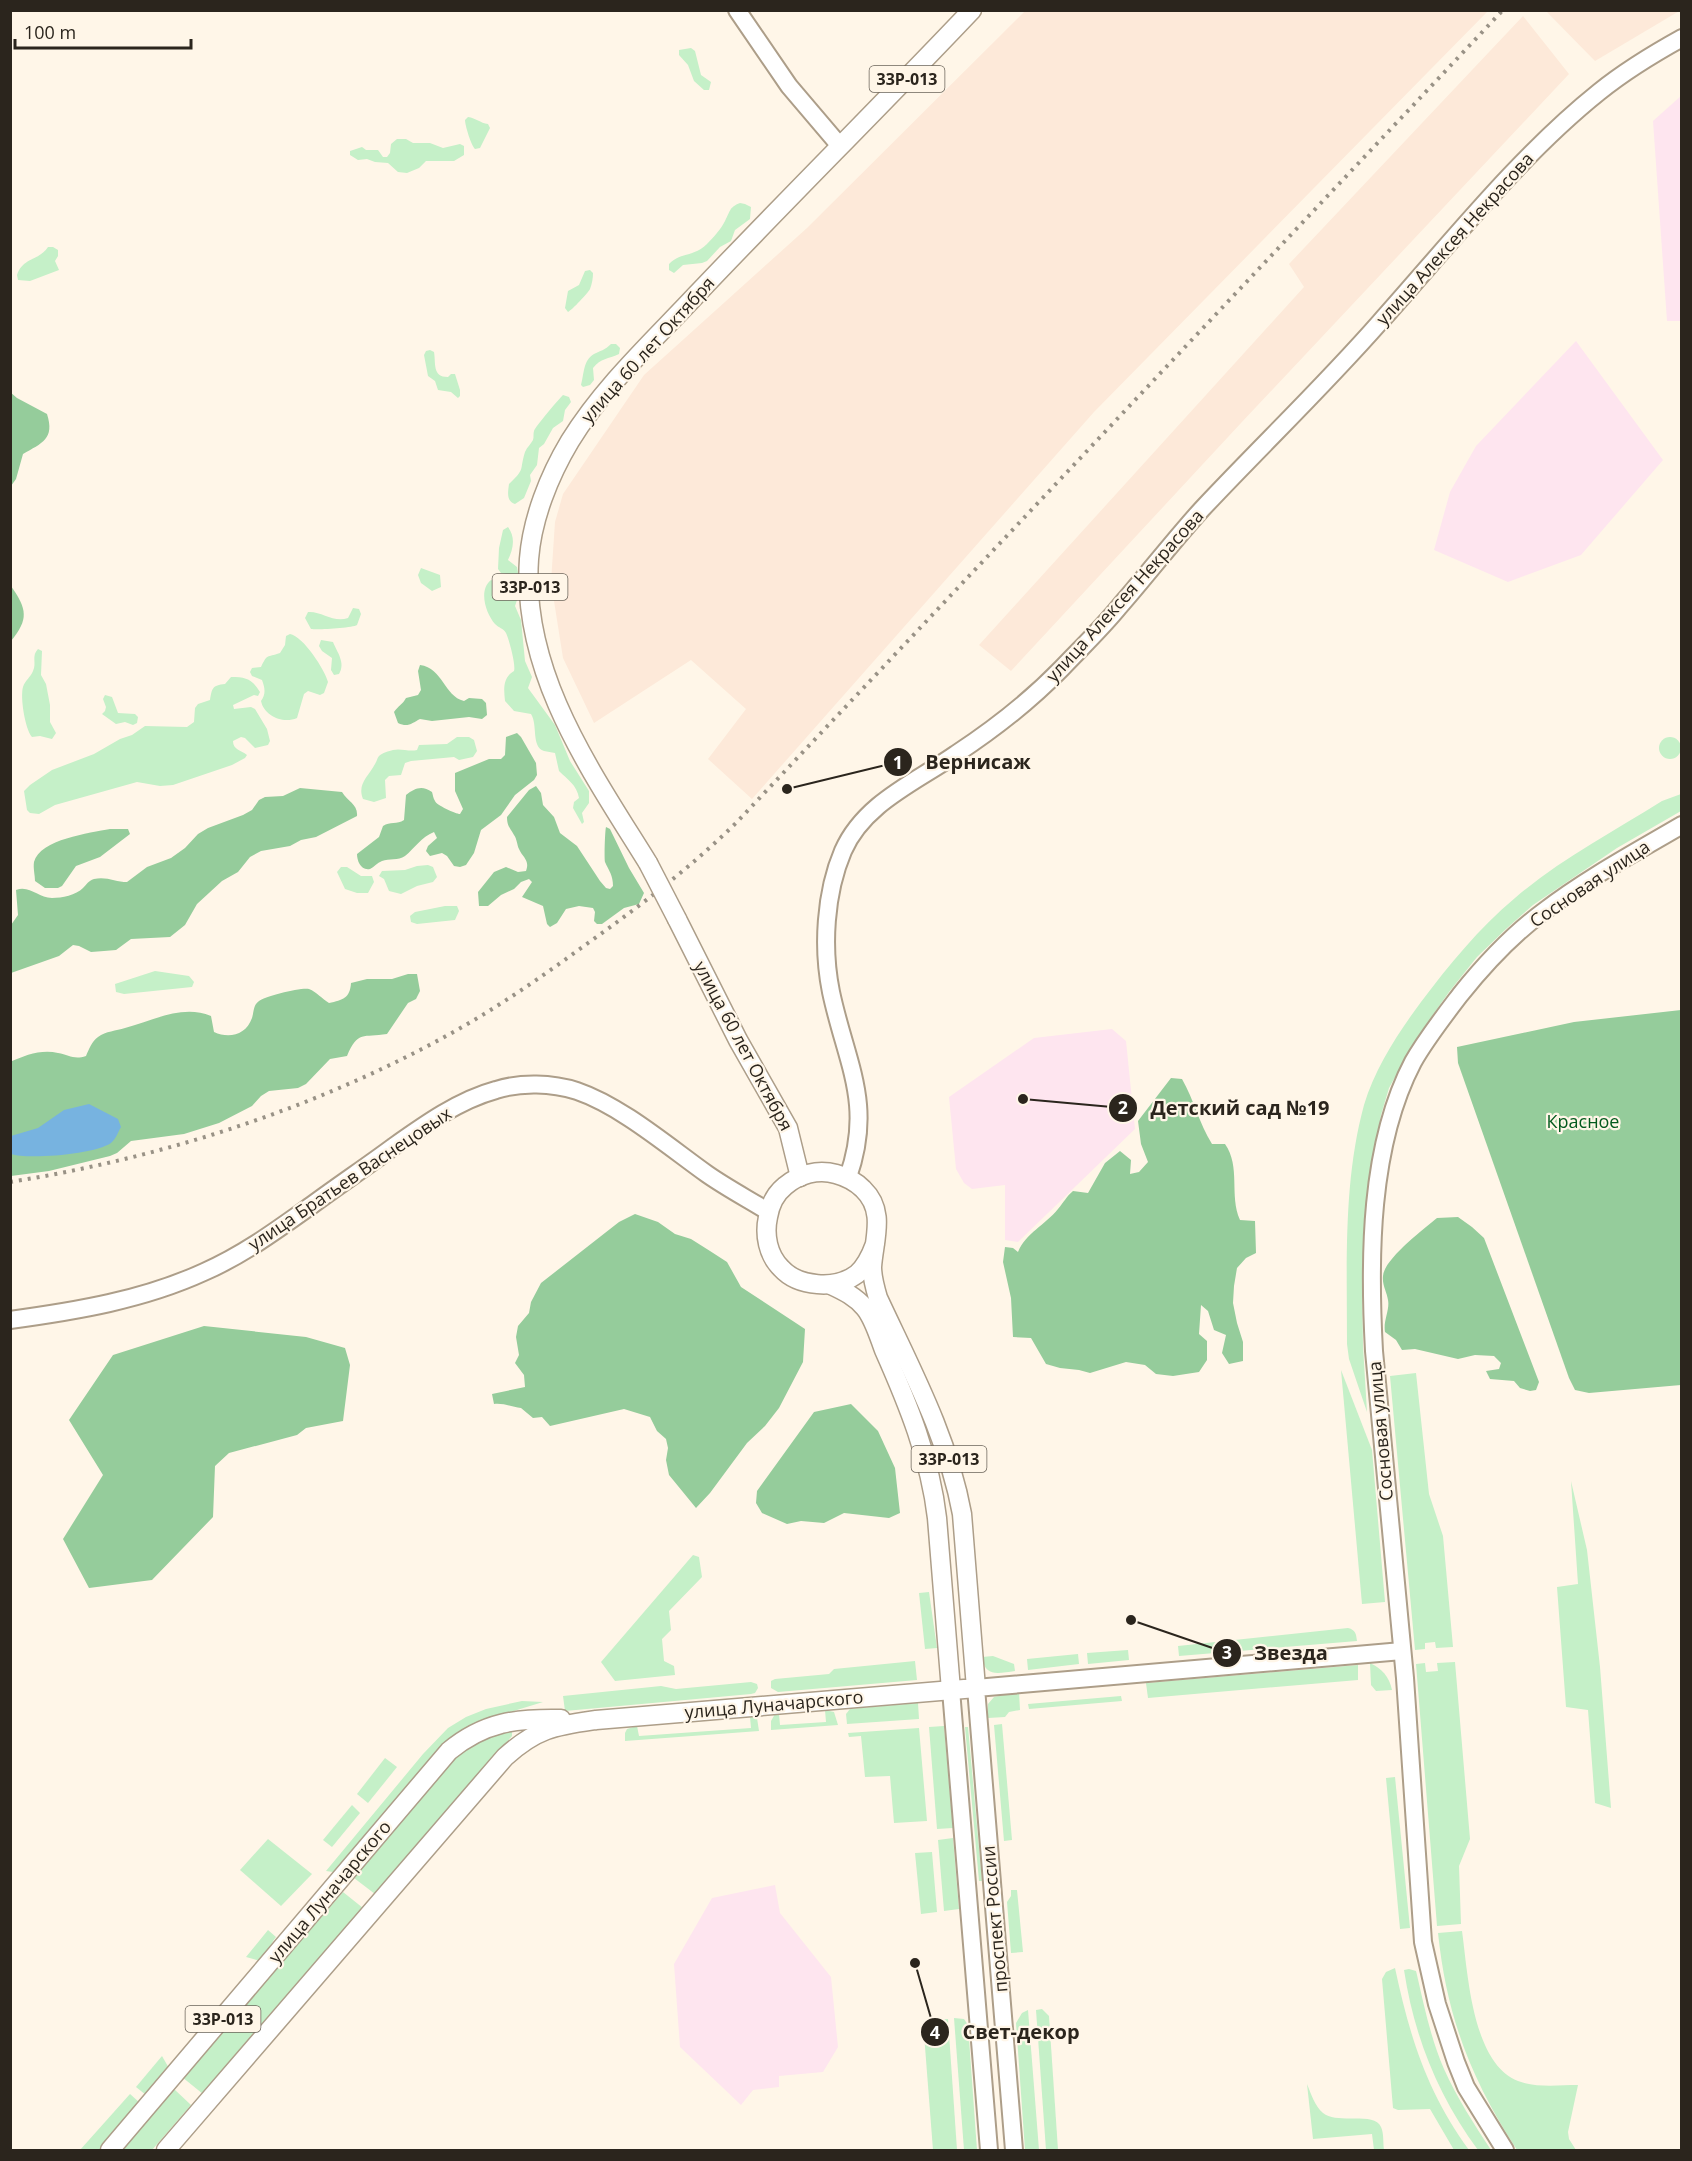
<svg xmlns="http://www.w3.org/2000/svg" width="1692" height="2161" viewBox="0 0 1692 2161" font-family="'Open Sans',sans-serif">
  <style>
    .industrial { fill: #fde9d9 }
    .education { fill: #fee5ef }
    .green { fill: #c5f0c8 }
    .forest { fill: #95cc9b }
    .water { fill: #77b3e0 }
    .lines { fill: none; stroke-linecap: round; stroke-linejoin: round }
    .secondary-casing { stroke: #ad9e89; stroke-width: 20 }
    .primary-casing { stroke: #ad9e89; stroke-width: 21 }
    .secondary { stroke: #fff; stroke-width: 16 }
    .primary { stroke: #fff; stroke-width: 18 }
    .rail { stroke: #999286; stroke-width: 4; stroke-dasharray: 3 6; stroke-linecap: butt }
    .primary-bridge-casing { stroke: #ad9e89; stroke-width: 21; stroke-linecap: butt }
    .primary-bridge { stroke: #fff; stroke-width: 18 }
    .labels { text-anchor: middle; stroke-width: 4.5; stroke-linejoin: round; paint-order: stroke }
    .shield { fill: #fff6e8; stroke: #6b645a; stroke-width: 1.5 }
    .shield-label { font-size: 16px; font-weight: bold; fill: #2b251d }
    .street-label { font-size: 18px; fill: #2b251d; stroke: #fff6e8 }
    .park-label { font-size: 18px; fill: #035a1e; stroke: #fff6e8 }
    .leader { fill: none; stroke: #2b251d; stroke-width: 2 }
    .callout-dot { fill: #2b251d; stroke: #fff6e8; stroke-width: 2 }
    .mark-label { font-size: 18px; text-anchor: middle; font-weight: bold; fill: #fff }
    .callout-label { font-size: 20px; text-anchor: middle; font-weight: bold; fill: #2b251d; stroke: #fff6e8; stroke-width: 4.5; stroke-linejoin: round; paint-order: stroke }
  </style>
  <rect width="100%" height="100%" fill="#fff6e8"/>
  <g class="industrial">
    <path d="M1681 10 1595 61 1546 11V10Z"/>
    <path d="M1025 11H1488L1094 412 752 799 708 759 746 709 691 660 594 723 563 658 551 582 555 522 563 494 644 375 807 228Z"/>
    <path d="M1523 16 1569 74 1241 423 1011 671 979 645 1304 287 1289 264Z"/>
  </g>
  <g class="education">
    <path d="M1681 96V321H1667L1653 121Z"/>
    <path d="M1576 341 1663 460 1581 555 1508 582 1434 550 1450 492 1476 446Z"/>
    <path d="M1112 1029 1126 1041 1135 1129 1018 1242 1005 1240V1185L972 1189 964 1183 956 1169 949 1097 1034 1038Z"/>
    <path d="M775 1885 780 1913 831 1977 838 2047 823 2072 779 2076V2087L753 2090 741 2105 680 2047 674 1964 712 1898Z"/>
  </g>
  <g class="green">
    <path d="M691 48 695 51 701 75 711 82 709 90H704L694 81 688 65 679 55V50Z"/>
    <path d="M468 117C476 118 480 123 488 124L490 128 480 148 475 149C471 145 465 125 465 120Z"/>
    <path d="M397 139H406L413 143H430L443 148 460 144 464 146V155L454 161H426L419 168 407 173 398 172 388 163 375 162 367 159 358 160 350 155V151L362 147 366 150H378L383 157H387L390 153 391 144Z"/>
    <path d="M740 203 745 204 751 207 750 219 735 230 731 241 720 247 707 261 702 263 683 265 674 273 669 270V264C681 252 694 257 707 244 713 238 721 229 725 221 730 212 729 207 740 203Z"/>
    <path d="M48 247H53L58 250V256L55 261 59 270 30 281 18 280 17 275C23 257 39 261 48 247Z"/>
    <path d="M590 270 593 273C593 278 592 284 590 289 588 293 572 310 568 312L565 308 568 291 579 285 585 271Z"/>
    <path d="M611 344H616L620 348 619 354C608 359 601 358 593 368L594 380 590 385 583 387 581 385C584 375 583 360 594 354 600 351 605 350 611 344Z"/>
    <path d="M430 350 434 352C436 363 432 377 448 377L451 374H455L460 390V396L458 398 451 392 438 390 435 381 428 376 424 355 426 351Z"/>
    <path d="M563 395 569 397 571 402 565 410 563 421 553 428 544 444 539 448 537 465 530 475 531 481 524 498 515 504C506 501 508 492 509 484 526 468 519 471 525 452 527 447 531 444 533 440 534 437 533 434 534 431 535 427 559 399 563 395Z"/>
    <path d="M508 527C516 538 513 549 508 560L517 567 518 573 515 578H511L507 574 501 573 498 569 499 548 503 530Z"/>
    <path d="M421 568 440 575 441 587 432 591 421 583 418 575Z"/>
    <path d="M491 580C500 584 502 590 511 585L516 588 517 600 515 606 521 620 525 661 532 677 528 688 555 725 570 761 589 791V803L582 813 584 822 582 824 573 808 574 802 579 798C577 785 567 779 559 771L555 753C551 752 548 752 544 751 531 747 538 725 531 714L514 711 505 701C504 690 502 678 514 671 516 665 509 639 506 633 503 628 499 628 495 624 486 614 478 590 491 580Z"/>
    <path d="M353 608 359 609 361 614 357 625C352 628 318 630 311 629L305 618 308 612C322 611 333 623 348 618Z"/>
    <path d="M290 634C303 636 325 670 328 682L324 693 320 695 308 691 304 694 297 718C283 724 264 716 261 701 266 694 265 688 262 680L252 676 250 672 252 668 261 667C268 653 266 658 280 653L285 645 286 636Z"/>
    <path d="M321 640 333 642C337 652 346 663 339 674L334 675 331 670 332 658 322 651 319 646Z"/>
    <path d="M38 649 42 651 41 675 46 684 50 705V722L56 733 52 739 40 736 32 737C25 729 20 697 23 687 25 680 31 677 33 671 37 663 31 656 38 649Z"/>
    <path d="M231 677C246 677 252 679 260 692L258 696 254 695 233 705 234 709 251 707 255 709 267 729 270 741 268 745 255 748 245 738 241 737 233 741C233 750 241 750 247 755L245 758 232 765 173 785 160 786 137 782 55 805 39 814 30 813 27 810 24 791 30 785 52 770 94 754 120 739 132 735 145 726 187 727 194 722 195 708 198 704 210 700C212 689 212 685 225 684Z"/>
    <path d="M105 695 112 697 118 713 135 714 138 717 137 723 133 725 125 722 116 724 102 714 105 711 106 707 103 699Z"/>
    <path d="M457 737H469L474 740 477 751 473 757 459 760 454 757 411 761 405 763 401 775 389 776 385 780 386 798 374 802 363 799C357 784 368 777 375 764 377 761 377 758 379 756 382 753 389 751 393 750 401 748 409 752 417 750L419 745 447 744Z"/>
    <circle cx="1670" cy="748" r="11"/>
    <path d="M1681 794V811L1617 848 1533 905 1506 929 1477 957 1449 992 1418 1036 1389 1088 1381 1115 1365 1213 1362 1284 1363 1346 1367 1412 1349 1359 1347 1344C1347 1265 1343 1182 1364 1105 1375 1068 1398 1033 1421 1002 1449 965 1479 928 1515 898 1559 860 1613 832 1662 801Z"/>
    <path d="M428 865 433 867 437 877 433 882 417 886 401 894 389 891 384 879 379 876 382 871 405 870 417 866Z"/>
    <path d="M341 867H347L361 876H372L374 882 368 893H357L345 889 337 872Z"/>
    <path d="M445 906H457L459 911 455 920 417 924 411 922 410 916 415 912Z"/>
    <path d="M155 971 189 976 194 982 192 987 124 994 116 992 115 984Z"/>
    <path d="M1341 1370 1372 1450 1385 1602 1362 1604Z"/>
    <path d="M1416 1373 1429 1494 1443 1536 1453 1647 1436 1648 1435 1642 1425 1643V1649L1415 1650 1390 1376Z"/>
    <path d="M1571 1481 1587 1550 1600 1667 1611 1808 1595 1803 1588 1710 1566 1707 1557 1587 1578 1584Z"/>
    <path d="M693 1555 699 1557 702 1577 669 1611 671 1630 662 1639 664 1661 674 1666 675 1675 615 1681 601 1662Z"/>
    <path d="M929 1592 937 1648 925 1649 919 1593Z"/>
    <path d="M1348 1628C1356 1630 1356 1634 1357 1641L1179 1656 1178 1646Z"/>
    <path d="M1128 1650 1129 1660 1088 1664 1087 1653Z"/>
    <path d="M1078 1654 1079 1664 1028 1670 1027 1659Z"/>
    <path d="M993 1656 1014 1664 1015 1671C999 1673 985 1678 982 1657Z"/>
    <path d="M915 1661 917 1680 778 1692 771 1688V1681L775 1679 829 1674 834 1669Z"/>
    <path d="M1455 1662 1470 1839 1459 1866 1461 1924 1437 1926 1416 1664 1425 1663 1426 1672 1438 1671 1437 1663Z"/>
    <path d="M1370 1663C1382 1669 1389 1676 1392 1690L1376 1691 1371 1685Z"/>
    <path d="M1358 1665V1680L1148 1698 1146 1683Z"/>
    <path d="M751 1682 757 1684 758 1688 755 1693 751 1694 565 1711 563 1696 661 1686 676 1689Z"/>
    <path d="M1019 1692 1020 1710 1009 1712 1005 1717 988 1718V1704L994 1697Z"/>
    <path d="M1121 1696 1122 1701 1029 1709 1028 1704Z"/>
    <path d="M522 1701 543 1702 487 1719 340 1870 333 1872 326 1871 423 1754 448 1728 466 1717 486 1709Z"/>
    <path d="M918 1703 919 1719 847 1724 846 1714 850 1709Z"/>
    <path d="M825 1710 834 1712 838 1725 771 1730V1721L775 1714H779L780 1725 826 1722Z"/>
    <path d="M750 1717 757 1718 759 1731 625 1741V1733L627 1729 637 1726 639 1736 751 1728Z"/>
    <path d="M1002 1724 1012 1840 1004 1841 994 1725Z"/>
    <path d="M944 1726 953 1828 937 1829 929 1727Z"/>
    <path d="M965 1727H968L982 1881H979Z"/>
    <path d="M919 1728 927 1821 894 1823 890 1776 865 1777 861 1736 849 1737 848 1733Z"/>
    <path d="M504 1730 512 1731V1736L375 1894 354 1878 448 1763 469 1745Z"/>
    <path d="M385 1758 397 1767 368 1803 357 1794Z"/>
    <path d="M1395 1777 1410 1928 1400 1929 1386 1778Z"/>
    <path d="M352 1805 360 1813 332 1847 323 1840Z"/>
    <path d="M953 1838 959 1909 944 1911 938 1840Z"/>
    <path d="M268 1839 312 1874 281 1906 240 1870Z"/>
    <path d="M932 1852 937 1912 921 1914 915 1853Z"/>
    <path d="M1011 1890H1017L1023 1952 1011 1953 1007 1902 1011 1896Z"/>
    <path d="M343 1892 363 1908 203 2094 182 2077Z"/>
    <path d="M268 1930 276 1937C269 1945 270 1954 264 1962L246 1957Z"/>
    <path d="M1462 1931C1468 1974 1472 2063 1518 2081 1536 2088 1559 2085 1578 2085L1568 2132 1569 2139 1576 2150H1517C1471 2079 1447 2018 1438 1933Z"/>
    <path d="M1395 1968C1410 2038 1427 2092 1469 2150H1454L1430 2109 1398 2110 1393 2108 1382 1979 1386 1972Z"/>
    <path d="M1409 1969 1416 1971 1417 1975C1424 2006 1431 2039 1444 2069 1457 2098 1474 2124 1491 2150H1478C1438 2096 1414 2036 1404 1970Z"/>
    <path d="M1042 2009 1049 2016 1058 2150H1046L1036 2010Z"/>
    <path d="M1028 2010 1039 2150H1025L1016 2023 1022 2013Z"/>
    <path d="M954 2018 964 2019 968 2025 977 2150H964Z"/>
    <path d="M948 2019 957 2150H933L923 2021Z"/>
    <path d="M162 2056 170 2070 146 2095 136 2087Z"/>
    <path d="M1307 2084C1311 2094 1315 2106 1323 2113 1338 2125 1374 2111 1381 2127 1384 2133 1383 2144 1384 2150H1374L1372 2134 1313 2139Z"/>
    <path d="M174 2089 191 2105 152 2150H122Z"/>
    <path d="M130 2094 140 2103 103 2150H80Z"/>
  </g>
  <g class="forest">
    <path d="M10 392 17 398 47 414C55 439 42 443 23 454L16 479 11 486Z"/>
    <path d="M11 586C27 609 29 619 11 641Z"/>
    <path d="M420 665C443 668 444 696 464 701L469 698 482 699 486 703 487 715 482 719 469 717 432 721 420 719C412 723 408 728 398 723L394 712C398 706 403 704 406 698L418 695 421 690 418 671Z"/>
    <path d="M517 733 521 737 536 763 537 775 534 780 515 795 501 815 481 830 474 853 466 865 460 867 454 866 447 856 442 853 430 856 426 851 428 846 437 838 434 832C421 837 415 848 405 856 398 861 389 858 382 861 377 863 374 867 370 869 361 871 357 861 357 854L379 837 383 826C390 821 397 825 404 820L406 795C415 788 422 785 432 792 433 795 433 798 435 801 436 805 456 814 460 814L463 809 455 791V773L489 759H501L505 755 506 737Z"/>
    <path d="M536 786 541 793 543 805 554 817 560 833 577 846 600 881 606 888 610 889 613 886C613 875 609 871 605 862 604 859 605 830 606 827L610 829 629 868 644 893 639 904 624 908 602 924H597L594 921 595 912 593 908 579 906 566 909 557 923 550 927 547 924 543 906 522 897 532 882 529 879 521 882 514 889 501 895 488 906H479L478 892 494 872 506 867 518 872 526 871C530 860 523 858 519 849 517 845 517 839 514 835 510 828 507 826 507 817L529 790Z"/>
    <path d="M300 788 342 792C348 802 358 804 357 816L316 837 301 840 290 846 261 851 250 857 238 872 222 881 197 904 185 925 170 937 131 939 116 950 104 951 91 952 79 946 73 945 59 956 11 973V925L18 915 16 890C30 885 38 898 52 898 62 898 76 895 83 888 87 884 88 881 94 879 106 876 116 882 127 882L147 867 171 858 185 848 198 834 208 828 243 815 252 810 259 800 265 797 283 796Z"/>
    <path d="M110 829H128L130 834 100 857 76 866 62 886 58 888H45L35 881C35 875 33 868 34 862 40 839 90 833 110 829Z"/>
    <path d="M408 974H417L420 991 416 999 408 1003 387 1034C363 1038 358 1030 347 1056L330 1059 306 1084 298 1088 269 1091 261 1096 252 1106 219 1123 184 1134 131 1141 117 1153 110 1156 49 1171 11 1176 10 1062C25 1055 42 1049 58 1053 69 1055 74 1060 86 1056 89 1049 92 1041 98 1037 106 1031 116 1031 125 1028 152 1021 182 1004 211 1016L214 1032C229 1039 246 1035 252 1018 254 1012 253 1005 259 1001 265 996 302 987 309 989 317 992 322 999 329 1003 343 1000 350 998 351 983L367 979H392Z"/>
    <path d="M1681 1010V1385L1589 1393 1575 1390 1569 1378 1458 1063 1457 1047 1574 1022Z"/>
    <path d="M1171 1078 1182 1079C1194 1100 1199 1123 1212 1144H1225C1241 1167 1229 1195 1240 1220L1255 1221 1256 1253 1246 1258 1237 1268 1234 1286 1233 1303 1237 1323 1243 1342V1361L1229 1364 1222 1353 1226 1335 1214 1330 1208 1311 1201 1305 1199 1334 1207 1341V1360L1199 1372 1173 1376 1156 1374 1145 1365 1126 1362 1090 1373 1079 1370 1060 1368 1046 1364 1031 1338 1013 1337 1011 1298 1003 1262 1005 1247 1013 1248 1018 1252C1026 1233 1045 1225 1058 1209 1064 1202 1066 1197 1073 1191L1088 1193 1105 1163 1120 1151 1131 1160 1130 1174 1139 1172 1148 1162 1141 1144 1138 1121Z"/>
    <path d="M635 1214 658 1222 675 1234 691 1239 710 1251 727 1262 741 1287 805 1329 803 1362 779 1408 765 1426 747 1443 710 1493 696 1508 669 1475 666 1460 668 1448 666 1439 657 1431 650 1417 624 1409 550 1426 542 1417 533 1418 521 1408C512 1407 504 1403 494 1404L492 1394 525 1387 524 1375 515 1363 519 1355 516 1337 518 1326 529 1313 531 1302 541 1283 619 1222Z"/>
    <path d="M1458 1217 1472 1227 1484 1238 1539 1382 1536 1390 1530 1391 1520 1388 1514 1381 1490 1379 1486 1371 1499 1369 1501 1363 1494 1356 1475 1355 1458 1359 1415 1349 1402 1350 1396 1340 1385 1332C1383 1321 1390 1310 1388 1300 1387 1292 1382 1285 1383 1276 1384 1259 1424 1229 1437 1218Z"/>
    <path d="M204 1326 306 1337 345 1348 350 1365 343 1421 306 1428 297 1435 229 1453 215 1466 213 1517 152 1580 89 1588 63 1539 103 1475 69 1420 113 1355Z"/>
    <path d="M851 1404 878 1431 895 1468 900 1513 889 1518 844 1513 824 1523 801 1521 787 1524 762 1513 756 1503 757 1491 814 1412Z"/>
  </g>
  <path class="water" d="M89 1104 118 1119 121 1127C118 1132 116 1139 111 1143 96 1154 28 1160 11 1154V1136L38 1128 64 1110Z"/>
  <g class="lines">
    <defs>
      <g id="secondary">
        <path d="M737 10 789 86 840 146"/>
        <path d="M848 1177C874 1103 846 1063 831 992 822 948 825 893 843 851 864 803 916 782 956 754 994 729 1030 701 1062 668 1081 648 1101 629 1119 607 1147 575 1173 541 1202 509 1261 446 1323 387 1380 322 1448 246 1519 156 1599 92 1625 71 1653 54 1682 38"/>
        <path d="M10 1320C76 1311 143 1300 204 1272 243 1255 277 1230 312 1205 339 1185 366 1167 393 1147 424 1125 459 1100 496 1090 521 1082 552 1083 577 1091 621 1106 669 1147 707 1174 727 1188 748 1199 769 1212"/>
        <path d="M951 1690 989 2150"/>
        <path d="M1014 2150 976 1688 1402 1651"/>
        <path d="M1505 2150 1466 2087 1456 2062 1437 2004 1423 1942 1405 1678 1374 1351C1369 1259 1369 1146 1413 1062 1426 1039 1444 1016 1460 995 1484 965 1512 935 1543 912 1586 879 1634 853 1682 825"/>
      </g>
      <g id="primary">
        <path d="M648 863C591 771 521 673 529 559 532 519 549 476 570 441 604 386 653 341 697 294 788 198 881 106 972 10"/>
        <path d="M677 919 738 1040 788 1128 800 1177"/>
        <path d="M831 1285C844 1291 856 1297 865 1308 874 1319 879 1337 884 1350 908 1404 930 1458 937 1518L951 1690"/>
        <path d="M110 2150 449 1751C484 1722 517 1718 561 1719"/>
        <path d="M166 2150 505 1757C537 1728 555 1726 596 1720L976 1688 962 1514C948 1437 911 1369 878 1298 875 1288 872 1278 872 1267 874 1239 886 1211 863 1189 855 1181 847 1177 836 1174 818 1169 799 1174 785 1186 775 1194 770 1205 768 1217 764 1235 768 1255 781 1268 798 1287 836 1290 857 1274 866 1266 871 1255 875 1244"/>
      </g>
    </defs>
    <use href="#secondary" class="secondary-casing"/>
    <use href="#primary" class="primary-casing"/>
    <use href="#secondary" class="secondary"/>
    <use href="#primary" class="primary"/>
    <path class="rail" d="M10 1182C161 1158 314 1109 448 1035 497 1008 543 976 588 943 640 906 690 868 736 823L1503 10"/>
    <defs>
      <path id="primary-bridge" d="M648 863 677 919"/>
    </defs>
    <use href="#primary-bridge" class="primary-bridge-casing"/>
    <use href="#primary-bridge" class="primary-bridge"/>
  </g>
  <g class="labels">
    <g class="shield">
      <rect x="869.5" y="66" width="75" height="26" rx="4.5"/>
      <rect x="492.5" y="574" width="75" height="26" rx="4.5"/>
      <rect x="911.5" y="1446" width="75" height="26" rx="4.5"/>
      <rect x="185.5" y="2006" width="75" height="26" rx="4.5"/>
    </g>
    <g class="shield-label">
      <text x="907" y="85">33Р-013</text>
      <text x="530" y="593">33Р-013</text>
      <text x="949" y="1465">33Р-013</text>
      <text x="223" y="2025">33Р-013</text>
    </g>
    <g class="street-label">
      <text transform="translate(1455 239) rotate(-48)" y="6">улица Алексея Некрасова</text>
      <text transform="translate(648 350) rotate(-48)" y="6">улица 60 лет Октября</text>
      <text transform="translate(1125 596) rotate(-48)" y="6">улица Алексея Некрасова</text>
      <text transform="translate(1590 884) rotate(-34)" y="6">Сосновая улица</text>
      <text transform="translate(743 1046) rotate(62)" y="6">улица 60 лет Октября</text>
      <text transform="translate(350 1179) rotate(-34)" y="6">улица Братьев Васнецовых</text>
      <text transform="translate(1381 1431) rotate(-95)" y="6">Сосновая улица</text>
      <text transform="translate(774 1705) rotate(-5)" y="6">улица Луначарского</text>
      <text transform="translate(330 1892) rotate(-50)" y="6">улица Луначарского</text>
      <text transform="translate(995 1919) rotate(-95)" y="6">проспект России</text>
    </g>
    <g class="park-label">
      <text x="1583" y="1128">Красное</text>
    </g>
  </g>
  <path class="leader" d="M787 789L898 762M1023 1099L1123 1108M1131 1620L1227 1653M915 1963L935 2032"/>
  <g class="callout-dot">
    <circle cx="787" cy="789" r="6"/>
    <circle cx="1023" cy="1099" r="6"/>
    <circle cx="1131" cy="1620" r="6"/>
    <circle cx="915" cy="1963" r="6"/>
    <circle cx="898" cy="762" r="15"/>
    <circle cx="1123" cy="1108" r="15"/>
    <circle cx="1227" cy="1653" r="15"/>
    <circle cx="935" cy="2032" r="15"/>
  </g>
  <g class="mark-label">
    <text x="898" y="769">1</text>
    <text x="1123" y="1114">2</text>
    <text x="1227" y="1659">3</text>
    <text x="935" y="2039">4</text>
  </g>
  <g class="callout-label">
    <text x="978" y="769">Вернисаж</text>
    <text x="1240" y="1115">Детский сад №19</text>
    <text x="1291" y="1660">Звезда</text>
    <text x="1021" y="2039">Свет-декор</text>
  </g>
  <rect width="1692" height="2161" fill="none" stroke="#2b251d" stroke-width="24"/>
  <path d="M15 39v9h176v-9" fill="none" stroke="#2b251d" stroke-width="3"/>
  <text x="24" y="39" font-size="18" fill="#2b251d" stroke="#fff6e8" stroke-width="4.5" paint-order="stroke">100 m</text>
</svg>
